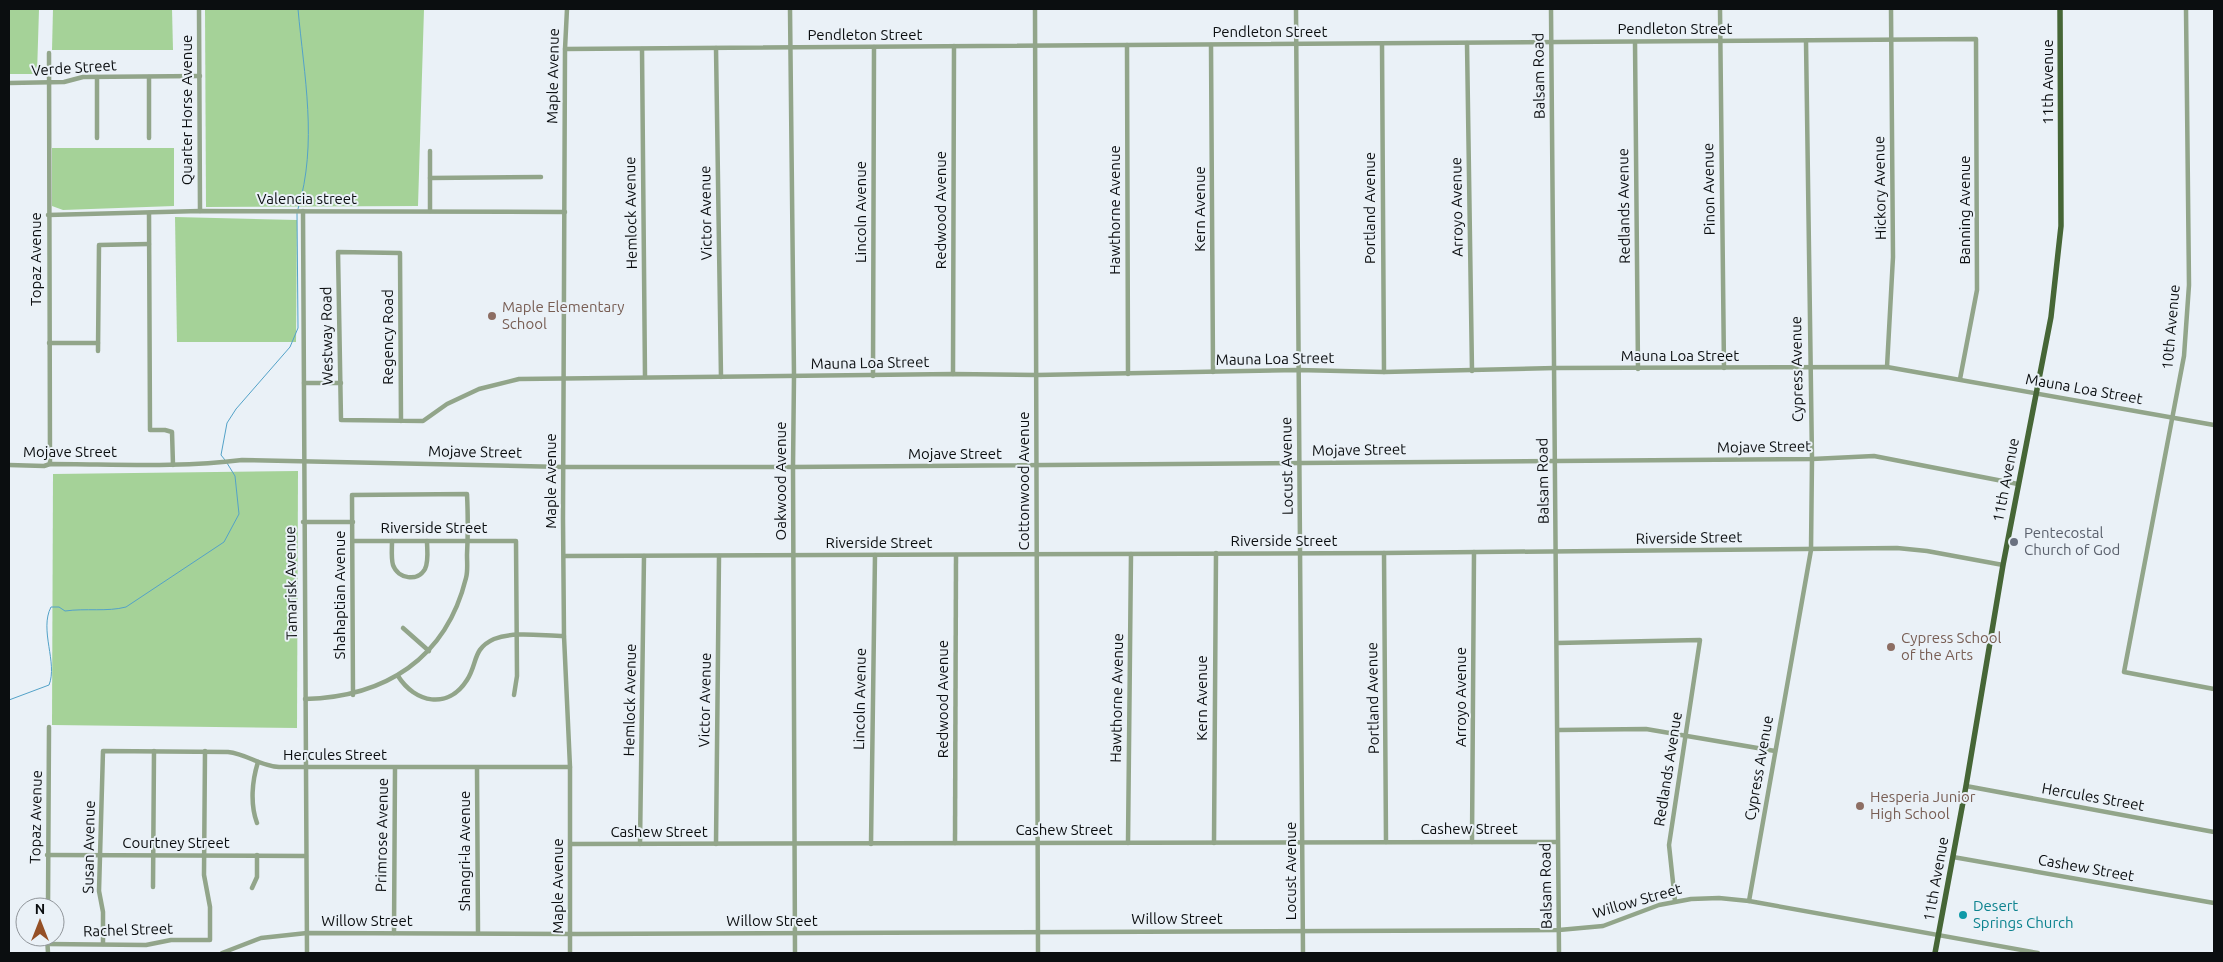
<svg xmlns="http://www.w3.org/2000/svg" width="2223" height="962" viewBox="0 0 2223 962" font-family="Ubuntu,sans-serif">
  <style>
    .grass { fill: #a5d298 }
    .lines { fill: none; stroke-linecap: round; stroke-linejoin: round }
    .stream { stroke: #53a2c8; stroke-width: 1 }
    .minor { stroke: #92a58a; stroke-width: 4.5 }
    .major { stroke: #466636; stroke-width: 5.5 }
    .education-dot { fill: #8d6e63; stroke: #eaf1f7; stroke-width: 2 }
    .worship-dot { fill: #6b7280; stroke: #eaf1f7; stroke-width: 2 }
    .culture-dot { fill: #0f9aa8; stroke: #eaf1f7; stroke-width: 2 }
    .labels { text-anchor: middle; stroke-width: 4; stroke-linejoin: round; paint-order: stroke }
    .street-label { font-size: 15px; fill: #0b0e10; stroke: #eaf1f7 }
    .education-label { font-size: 15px; fill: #785e54; stroke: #eaf1f7; text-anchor: start }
    .worship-label { font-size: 15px; fill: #5b616d; stroke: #eaf1f7; text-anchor: start }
    .culture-label { font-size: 15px; fill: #0d838f; stroke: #eaf1f7; text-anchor: start }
  </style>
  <rect width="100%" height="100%" fill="#eaf1f7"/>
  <g class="grass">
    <path d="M9 9H39L37 74H9Z"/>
    <path d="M53 9H172L173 50H52Z"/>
    <path d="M205 9H424L418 206 206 207Z"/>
    <path d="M52 148H174V206L63 210 52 206Z"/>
    <path d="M175 217 297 220 296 342H177Z"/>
    <path d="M298 471 297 728 52 725 53 474Z"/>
  </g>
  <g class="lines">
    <g class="stream">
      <path d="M298 9C304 76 318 143 298 209"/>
      <path d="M225 460 221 455 227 423 236 409 290 347 298 328 297 213"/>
      <path d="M9 700 49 685C58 663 39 630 51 607H59L65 611C86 608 107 612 126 607L224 542 239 514 235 476 227 463"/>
    </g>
    <g class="minor">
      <path d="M199 9 200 211"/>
      <path d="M567 9 565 49 563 519 564 636 570 767V953"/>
      <path d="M790 9 794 376 793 467 795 953"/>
      <path d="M1035 9 1038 953"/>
      <path d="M1296 9 1303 953"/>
      <path d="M1551 9 1559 953"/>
      <path d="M1720 9 1724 368"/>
      <path d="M2186 9 2189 285 2184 356 2124 672 2214 689"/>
      <path d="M1635 42 1638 369"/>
      <path d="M1467 43 1472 371"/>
      <path d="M1382 44 1384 372"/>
      <path d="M1127 45 1128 374"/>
      <path d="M1211 45 1213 372"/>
      <path d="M716 48 721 377"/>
      <path d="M565 49 1976 39 1977 290 1960 379"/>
      <path d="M642 49 645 377"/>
      <path d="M49 53 50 464"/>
      <path d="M97 77V138"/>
      <path d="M9 83 64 82 83 77 200 76"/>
      <path d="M149 138V77"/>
      <path d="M430 151V211"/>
      <path d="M430 178 541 177"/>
      <path d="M303 211 307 953"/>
      <path d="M149 213 150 430H165L172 432 173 465"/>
      <path d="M48 215 200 211 565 212"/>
      <path d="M49 343H98"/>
      <path d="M98 351 99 245 149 244"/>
      <path d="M1887 367 1893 257 1891 9"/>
      <path d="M953 374 954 46"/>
      <path d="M873 376 874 47"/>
      <path d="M304 383H341"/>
      <path d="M401 421 400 253 338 252 341 420 423 421 447 404 479 389 519 379 953 374 1037 375 1298 370 1384 372 1555 368 1887 367 2214 425"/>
      <path d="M9 465 44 466 50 464C113 464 178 468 242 460L563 467H793L1812 459 1874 456 2018 484"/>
      <path d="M303 522H353"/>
      <path d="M353 541H516L517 676 514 695"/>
      <path d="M392 541C392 549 391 558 393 565 398 579 418 582 425 569 429 561 427 549 427 541"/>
      <path d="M1384 553 1386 842"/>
      <path d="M565 556 1384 553 1897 548 1927 551 2003 565"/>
      <path d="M403 628 429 651"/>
      <path d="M1557 643 1700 640 1669 845 1675 901"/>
      <path d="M398 676C415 703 448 710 467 680 478 663 472 649 494 639 514 631 543 636 564 636"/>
      <path d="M305 699C385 697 446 659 466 578 468 571 467 563 467 555 468 535 468 515 467 494L352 495 353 695"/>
      <path d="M1559 730 1646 729 1775 751"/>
      <path d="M477 768 478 933"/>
      <path d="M1966 786 2214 832"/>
      <path d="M257 823C250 804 252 781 258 762"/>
      <path d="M1472 842 1474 552"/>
      <path d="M955 843 956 555"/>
      <path d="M1128 843 1131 554"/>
      <path d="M1214 843 1216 553"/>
      <path d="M571 844 1557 842"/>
      <path d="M640 844 644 556"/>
      <path d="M716 844 719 556"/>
      <path d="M871 844 875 555"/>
      <path d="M47 855 306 856"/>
      <path d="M1953 857 2214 903"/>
      <path d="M153 887 154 751"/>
      <path d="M252 888 257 877V855"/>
      <path d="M1749 901 1811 550 1812 459 1806 41"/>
      <path d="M48 907C48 847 49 787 49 727"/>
      <path d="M394 933 395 768"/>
      <path d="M47 937 48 953"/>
      <path d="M47 944 146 945 171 940H210V907L204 875 205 751"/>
      <path d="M103 944V912L99 891 103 751 228 752C247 754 260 766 279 767H570"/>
      <path d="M222 953 261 938 307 933 577 934 1559 930 1603 926 1659 905 1691 899 1719 898 1749 901 2038 953"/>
    </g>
    <path class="major" d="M1935 953 1966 786 2003 565 2051 317 2061 226 2060 9"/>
  </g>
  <g class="education-dot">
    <circle cx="492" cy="316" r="5"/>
    <circle cx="1891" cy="647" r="5"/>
    <circle cx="1860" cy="806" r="5"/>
  </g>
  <circle class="worship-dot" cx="2014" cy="542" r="5"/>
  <circle class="culture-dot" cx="1963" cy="915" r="5"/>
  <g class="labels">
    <g class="street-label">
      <text x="1675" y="34">Pendleton Street</text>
      <text x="1270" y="37">Pendleton Street</text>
      <text x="865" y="40">Pendleton Street</text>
      <text transform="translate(74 68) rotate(-4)" y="5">Verde Street</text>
      <text transform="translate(553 76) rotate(-89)" y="5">Maple Avenue</text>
      <text transform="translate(1539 76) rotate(-91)" y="5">Balsam Road</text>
      <text transform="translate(2048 82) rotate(-90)" y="5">11th Avenue</text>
      <text transform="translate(187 110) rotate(-90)" y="5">Quarter Horse Avenue</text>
      <text transform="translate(1880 188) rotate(-91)" y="5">Hickory Avenue</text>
      <text transform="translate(1709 189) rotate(-91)" y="5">Pinon Avenue</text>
      <text x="307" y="204">Valencia street</text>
      <text transform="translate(1624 206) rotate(-91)" y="5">Redlands Avenue</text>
      <text transform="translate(1457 207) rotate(-91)" y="5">Arroyo Avenue</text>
      <text transform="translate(1370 208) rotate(-90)" y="5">Portland Avenue</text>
      <text transform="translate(1200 209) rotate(-90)" y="5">Kern Avenue</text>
      <text transform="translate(941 210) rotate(-90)" y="5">Redwood Avenue</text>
      <text transform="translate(1115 210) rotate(-90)" y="5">Hawthorne Avenue</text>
      <text transform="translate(1965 210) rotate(-90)" y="5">Banning Avenue</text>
      <text transform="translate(861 212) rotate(-90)" y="5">Lincoln Avenue</text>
      <text transform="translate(631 213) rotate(-91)" y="5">Hemlock Avenue</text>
      <text transform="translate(706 213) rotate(-91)" y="5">Victor Avenue</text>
      <text transform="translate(36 259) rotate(-90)" y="5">Topaz Avenue</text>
      <text transform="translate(2171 327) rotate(-85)" y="5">10th Avenue</text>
      <text transform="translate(327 336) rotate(-91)" y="5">Westway Road</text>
      <text transform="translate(388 337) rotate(-90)" y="5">Regency Road</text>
      <text x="1680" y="361">Mauna Loa Street</text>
      <text transform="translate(1275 359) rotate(-1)" y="5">Mauna Loa Street</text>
      <text transform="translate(870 363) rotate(-1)" y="5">Mauna Loa Street</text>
      <text transform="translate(1797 369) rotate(-91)" y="5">Cypress Avenue</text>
      <text transform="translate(2084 389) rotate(10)" y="5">Mauna Loa Street</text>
      <text transform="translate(1764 447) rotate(-1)" y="5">Mojave Street</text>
      <text transform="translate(1359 450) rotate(-1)" y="5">Mojave Street</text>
      <text x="70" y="457">Mojave Street</text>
      <text transform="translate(475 452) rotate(1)" y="5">Mojave Street</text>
      <text x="955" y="459">Mojave Street</text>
      <text transform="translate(1287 466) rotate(-91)" y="5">Locust Avenue</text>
      <text transform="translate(2006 480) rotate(-79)" y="5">11th Avenue</text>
      <text transform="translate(551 481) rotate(-90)" y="5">Maple Avenue</text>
      <text transform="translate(781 481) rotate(-90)" y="5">Oakwood Avenue</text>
      <text transform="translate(1024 481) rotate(-90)" y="5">Cottonwood Avenue</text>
      <text transform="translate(1543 481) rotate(-91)" y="5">Balsam Road</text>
      <text x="434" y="533">Riverside Street</text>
      <text transform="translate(1689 538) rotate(-1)" y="5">Riverside Street</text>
      <text x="1284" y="546">Riverside Street</text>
      <text x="879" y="548">Riverside Street</text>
      <text transform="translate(291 583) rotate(-91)" y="5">Tamarisk Avenue</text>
      <text transform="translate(340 595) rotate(-90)" y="5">Shahaptian Avenue</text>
      <text transform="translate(1461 697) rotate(-90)" y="5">Arroyo Avenue</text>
      <text transform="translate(1117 698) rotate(-89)" y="5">Hawthorne Avenue</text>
      <text transform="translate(1202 698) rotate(-90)" y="5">Kern Avenue</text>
      <text transform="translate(1373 698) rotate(-91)" y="5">Portland Avenue</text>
      <text transform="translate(860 699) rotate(-89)" y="5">Lincoln Avenue</text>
      <text transform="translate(943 699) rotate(-90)" y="5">Redwood Avenue</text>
      <text transform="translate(630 700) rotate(-89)" y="5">Hemlock Avenue</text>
      <text transform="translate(705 700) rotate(-89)" y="5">Victor Avenue</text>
      <text x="335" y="760">Hercules Street</text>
      <text transform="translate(1759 768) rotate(-80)" y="5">Cypress Avenue</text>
      <text transform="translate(1668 769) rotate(-81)" y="5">Redlands Avenue</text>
      <text transform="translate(2093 797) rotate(10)" y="5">Hercules Street</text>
      <text transform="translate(36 817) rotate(-89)" y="5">Topaz Avenue</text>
      <text x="1469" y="834">Cashew Street</text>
      <text x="1064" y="835">Cashew Street</text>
      <text x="659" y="837">Cashew Street</text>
      <text transform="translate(382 835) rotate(-89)" y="5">Primrose Avenue</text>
      <text x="176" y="848">Courtney Street</text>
      <text transform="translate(89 847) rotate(-89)" y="5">Susan Avenue</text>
      <text transform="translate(465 851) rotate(-90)" y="5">Shangri-la Avenue</text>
      <text transform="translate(2086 868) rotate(10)" y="5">Cashew Street</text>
      <text transform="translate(1291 871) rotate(-90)" y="5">Locust Avenue</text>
      <text transform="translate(1936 879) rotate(-80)" y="5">11th Avenue</text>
      <text transform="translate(558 886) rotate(-90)" y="5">Maple Avenue</text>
      <text transform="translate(1546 886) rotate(-91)" y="5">Balsam Road</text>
      <text transform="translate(1637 901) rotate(-16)" y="5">Willow Street</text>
      <text x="1177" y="924">Willow Street</text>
      <text x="367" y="926">Willow Street</text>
      <text x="772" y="926">Willow Street</text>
      <text transform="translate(128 930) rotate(-2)" y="5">Rachel Street</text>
    </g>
    <g class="education-label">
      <text x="502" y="312">Maple Elementary<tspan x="502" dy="17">School</tspan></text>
      <text x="1901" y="643">Cypress School<tspan x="1901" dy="17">of the Arts</tspan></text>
      <text x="1870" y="802">Hesperia Junior<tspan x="1870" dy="17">High School</tspan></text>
    </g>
    <g class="worship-label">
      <text x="2024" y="538">Pentecostal<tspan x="2024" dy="17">Church of God</tspan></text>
    </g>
    <g class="culture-label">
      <text x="1973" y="911">Desert<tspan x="1973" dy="17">Springs Church</tspan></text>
    </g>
  </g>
  <rect width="2223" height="962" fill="none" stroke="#0b0e10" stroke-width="20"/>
  <g transform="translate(40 922)"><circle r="24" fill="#eaf1f7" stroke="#91969b"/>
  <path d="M0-4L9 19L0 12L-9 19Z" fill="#955026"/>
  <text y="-8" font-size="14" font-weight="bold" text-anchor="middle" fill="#0b0e10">N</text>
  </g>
</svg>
